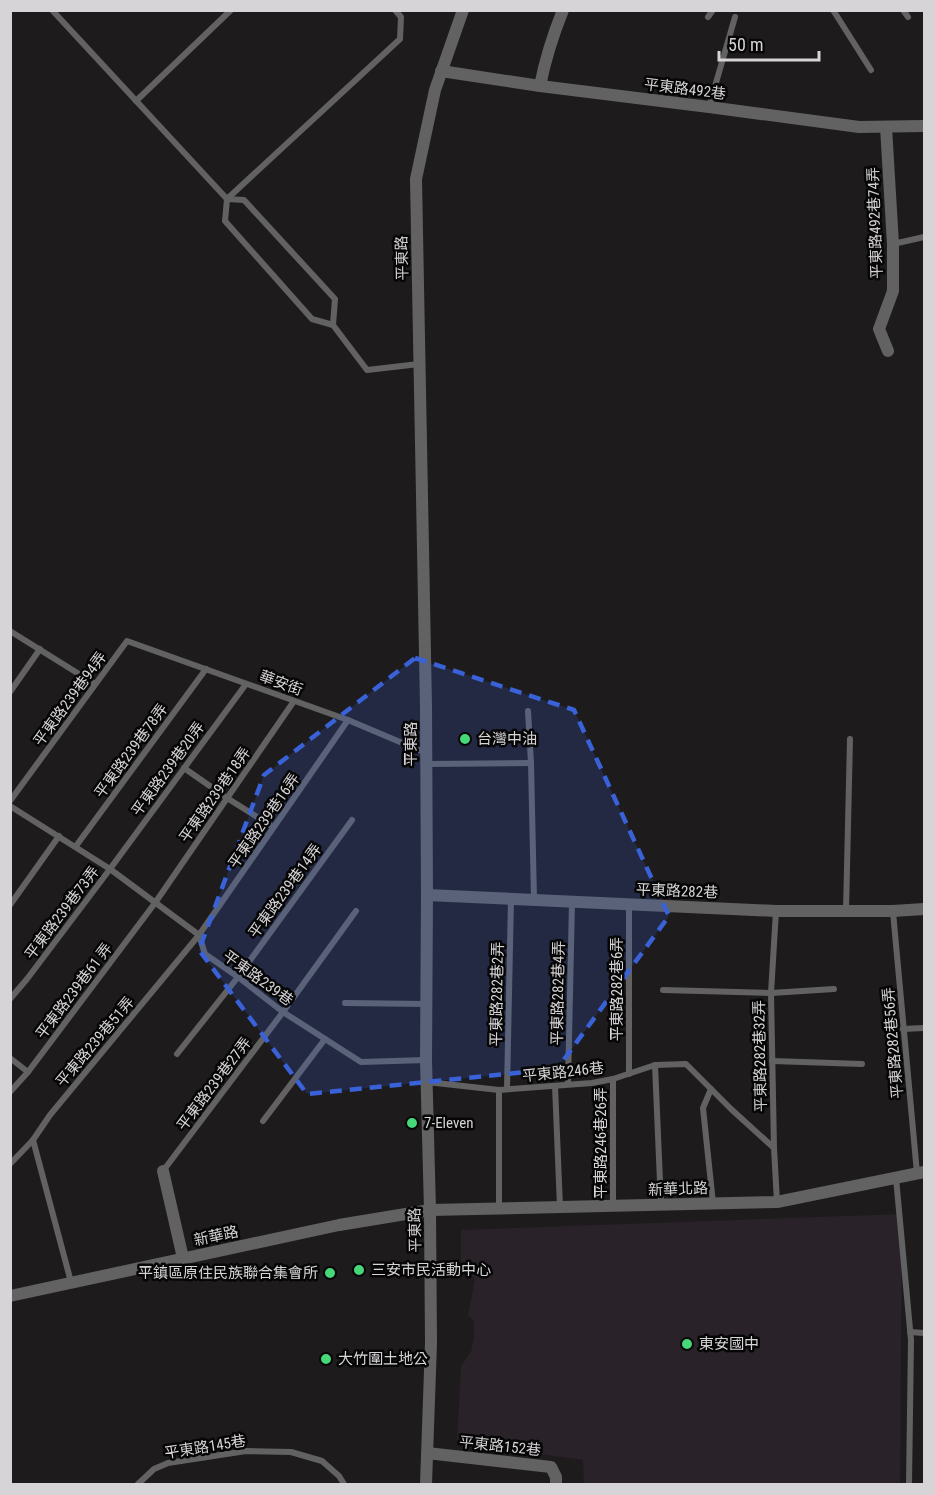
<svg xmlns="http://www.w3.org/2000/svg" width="935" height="1495" viewBox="0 0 935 1495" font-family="'Roboto Condensed','Noto Sans TC',sans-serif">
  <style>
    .built { fill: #292228 }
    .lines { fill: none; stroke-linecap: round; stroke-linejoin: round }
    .service { stroke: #636263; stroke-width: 6 }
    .minor { stroke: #636263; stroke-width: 12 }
    .tertiary { stroke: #636263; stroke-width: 12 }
    .marked { fill: #3962d8; fill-opacity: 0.2; stroke: #3962d8; stroke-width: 4.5; stroke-dasharray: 12 8; stroke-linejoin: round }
    .poi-dot { fill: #46d779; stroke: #070607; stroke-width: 2 }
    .labels { text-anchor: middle; stroke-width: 5; stroke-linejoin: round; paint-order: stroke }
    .street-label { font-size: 15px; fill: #d6d4d6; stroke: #070607 }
    .poi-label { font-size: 15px; fill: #d6d4d6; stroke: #070607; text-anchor: start }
  </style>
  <rect width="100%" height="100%" fill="#1e1b1d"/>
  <path class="built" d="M902 1214 900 1484H584L583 1460 457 1442 461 1366 471 1352 474 1336V1321L468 1315 475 1279 461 1266V1230Z"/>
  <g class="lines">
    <g class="service">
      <path d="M52 10 227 199 244 200 335 299 333 325"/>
      <path d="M395 10 401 17 400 39 227 199 225 221 312 319 333 325 367 370 419 364"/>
      <path d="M833 10 871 70"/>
      <path d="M903 10 908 17"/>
      <path d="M708 17 713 10"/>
      <path d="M136 101 231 10"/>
      <path d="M709 107 735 17"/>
      <path d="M893 244 924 237"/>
      <path d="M10 631 95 684"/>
      <path d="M10 692 40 649"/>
      <path d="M528 711 531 763 534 899"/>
      <path d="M427 764 531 763"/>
      <path d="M184 768 227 798 273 827"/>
      <path d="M10 801 127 641 348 720 426 753"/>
      <path d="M10 806 110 869 199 935 205 954 238 977 283 1012 361 1062 426 1060"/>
      <path d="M76 846 206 669"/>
      <path d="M10 905 59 836"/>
      <path d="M629 905V1074"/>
      <path d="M776 911 771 993 774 1148 777 1202"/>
      <path d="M846 911 850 739"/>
      <path d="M893 912 917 1173"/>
      <path d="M663 990 771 993 834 989"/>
      <path d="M10 999 27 979 110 869 246 684"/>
      <path d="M345 1003 426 1004"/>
      <path d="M903 1029 924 1028"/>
      <path d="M177 1054 238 977 352 820"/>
      <path d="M10 1058 28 1072"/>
      <path d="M772 1061 862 1064"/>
      <path d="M655 1065 661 1205"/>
      <path d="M427 1082 499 1090 592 1083 613 1079 655 1065 686 1064 731 1109 774 1148"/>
      <path d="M568 1084 572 902"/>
      <path d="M555 1086 560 1207"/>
      <path d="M507 1089 511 899"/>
      <path d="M711 1089 703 1108 713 1203"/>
      <path d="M499 1090V1208"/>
      <path d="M10 1092 28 1072 155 903 294 701"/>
      <path d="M263 1121 325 1039"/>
      <path d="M33 1140 71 1282"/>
      <path d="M10 1164 33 1140 50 1115 199 935 348 720"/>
      <path d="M163 1171 283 1012 356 911"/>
      <path d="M896 1178 911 1340 909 1484"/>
      <path d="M613 1206V1079"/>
      <path d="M910 1332 924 1333"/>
      <path d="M138 1484 154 1469 168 1463 246 1451 291 1452 322 1461 339 1476 344 1484"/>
    </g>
    <g class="minor">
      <path d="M441 71 540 86 709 107 859 127 924 126"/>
      <path d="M540 86C545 60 553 35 563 10"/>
      <path d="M886 127 893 244V291L879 329 888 351"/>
      <path d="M427 895 776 911H893L924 909"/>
      <path d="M163 1171 183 1258"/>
      <path d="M10 1296 339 1225 430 1210 777 1202 924 1172"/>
      <path d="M427 1453 551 1467 556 1477V1484"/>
    </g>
    <path class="tertiary" d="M426 1484 431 1343 430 1210 426 1060 427 895 426 707 416 179 435 90 463 10"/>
  </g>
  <path class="marked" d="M415 658 574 710 669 916 557 1069 307 1094 199 950 264 775Z"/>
  <g class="poi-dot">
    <circle cx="465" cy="739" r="6"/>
    <circle cx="412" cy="1123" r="6"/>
    <circle cx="359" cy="1270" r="6"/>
    <circle cx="330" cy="1273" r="6"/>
    <circle cx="687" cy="1344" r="6"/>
    <circle cx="326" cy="1359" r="6"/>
  </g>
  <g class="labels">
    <g class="street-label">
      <text transform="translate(685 89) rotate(7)" y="5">平東路492巷</text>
      <text transform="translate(875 223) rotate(-92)" y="5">平東路492巷74弄</text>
      <text transform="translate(402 258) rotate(-91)" y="5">平東路</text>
      <text transform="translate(281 683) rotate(20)" y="5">華安街</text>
      <text transform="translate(70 699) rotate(-54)" y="5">平東路239巷94弄</text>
      <text transform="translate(411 744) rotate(-90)" y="5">平東路</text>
      <text transform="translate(131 751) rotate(-54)" y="5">平東路239巷78弄</text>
      <text transform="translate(168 769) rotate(-54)" y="5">平東路239巷20弄</text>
      <text transform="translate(215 795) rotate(-55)" y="5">平東路239巷18弄</text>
      <text transform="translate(264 821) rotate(-55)" y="5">平東路239巷16弄</text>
      <text transform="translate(285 891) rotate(-54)" y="5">平東路239巷14弄</text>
      <text transform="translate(677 891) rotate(2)" y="5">平東路282巷</text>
      <text transform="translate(62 913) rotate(-53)" y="5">平東路239巷73弄</text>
      <text transform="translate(258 978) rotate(36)" y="5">平東路239巷</text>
      <text transform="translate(617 989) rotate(-90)" y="5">平東路282巷6弄</text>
      <text transform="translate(74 991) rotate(-53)" y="5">平東路239巷61 弄</text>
      <text transform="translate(558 993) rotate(-89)" y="5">平東路282巷4弄</text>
      <text transform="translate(497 994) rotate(-89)" y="5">平東路282巷2弄</text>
      <text transform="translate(95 1042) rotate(-50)" y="5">平東路239巷51弄</text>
      <text transform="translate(893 1043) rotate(-95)" y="5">平東路282巷56弄</text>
      <text transform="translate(760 1056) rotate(-91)" y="5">平東路282巷32弄</text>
      <text transform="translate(563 1072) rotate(-6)" y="5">平東路246巷</text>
      <text transform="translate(214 1084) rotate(-53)" y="5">平東路239巷27弄</text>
      <text transform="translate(601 1143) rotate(-90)" y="5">平東路246巷26弄</text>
      <text transform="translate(678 1189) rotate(-2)" y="5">新華北路</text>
      <text transform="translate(415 1230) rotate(-91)" y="5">平東路</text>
      <text transform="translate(216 1236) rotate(-12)" y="5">新華路</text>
      <text transform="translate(500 1446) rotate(6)" y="5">平東路152巷</text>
      <text transform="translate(205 1447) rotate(-9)" y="5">平東路145巷</text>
    </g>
    <g class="poi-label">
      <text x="477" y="744">台灣中油</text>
      <text x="424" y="1128">7-Eleven</text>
      <text x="371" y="1275">三安市民活動中心</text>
      <text x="318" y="1278" text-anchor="end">平鎮區原住民族聯合集會所</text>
      <text x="699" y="1349">東安國中</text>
      <text x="338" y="1364">大竹圍土地公</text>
    </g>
  </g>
  <rect width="935" height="1495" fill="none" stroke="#d6d4d6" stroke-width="24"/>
  <path d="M719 51v9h100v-9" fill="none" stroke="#d6d4d6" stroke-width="3"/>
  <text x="728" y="51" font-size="18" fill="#d6d4d6" stroke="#070607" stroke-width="4.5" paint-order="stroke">50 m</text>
</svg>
